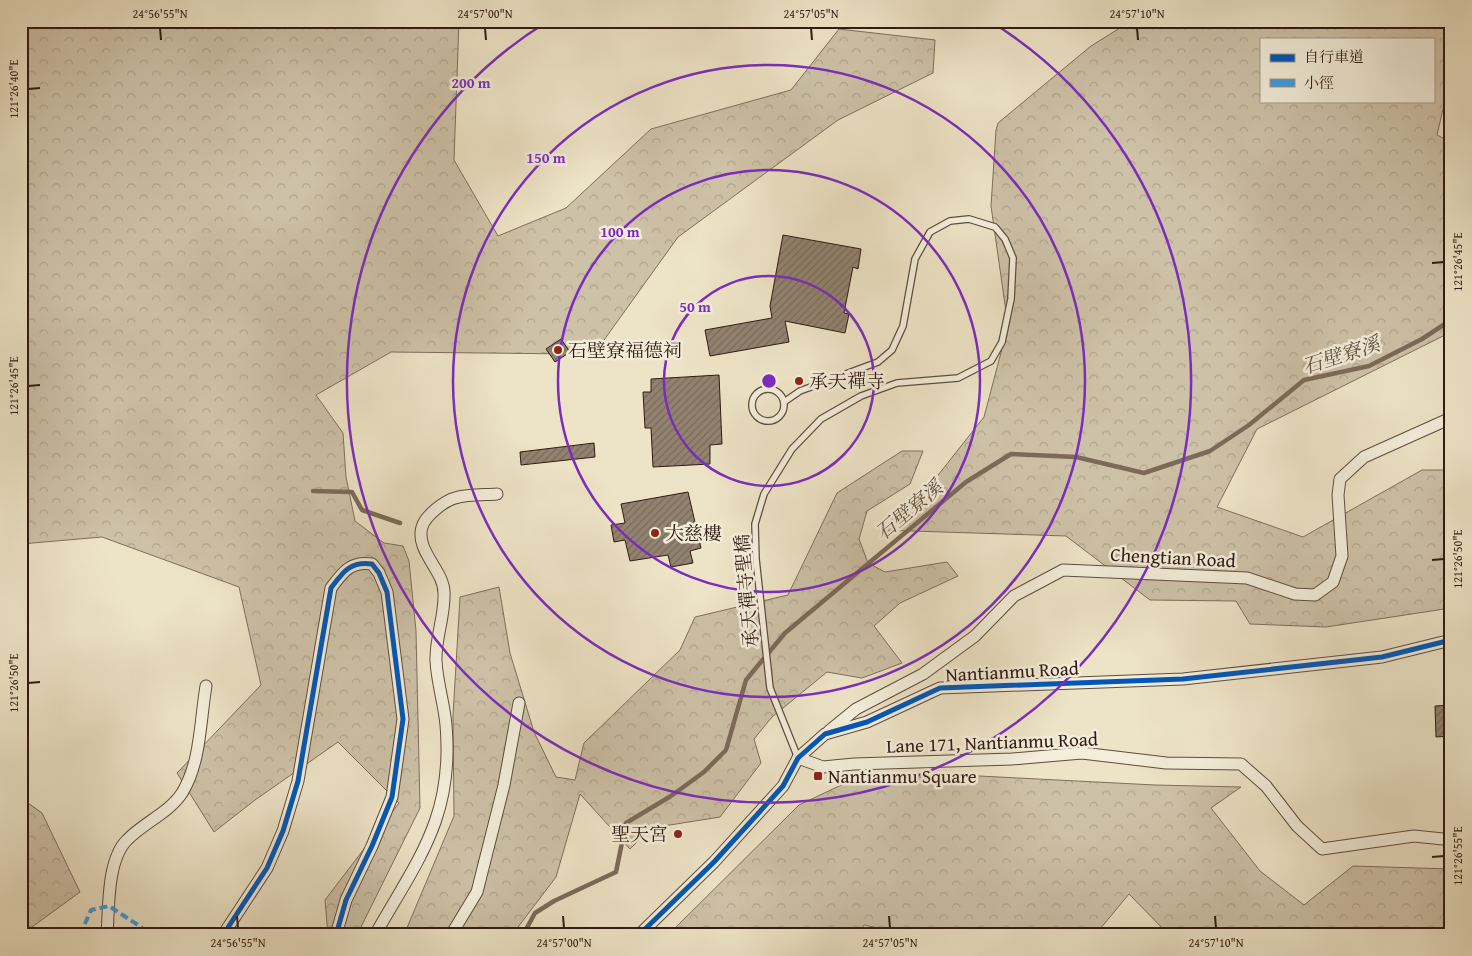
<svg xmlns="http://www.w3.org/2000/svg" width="1472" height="956" viewBox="0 0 1472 956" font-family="'Gentium Book Plus','Noto Serif TC',serif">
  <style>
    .forest { fill: url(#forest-crowns); stroke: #7e6e5c; fill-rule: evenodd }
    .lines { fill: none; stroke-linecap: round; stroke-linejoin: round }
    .stream { stroke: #7b6a59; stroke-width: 4.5 }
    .building { fill: url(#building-hatch); stroke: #301a12 }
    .lane-casing { stroke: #5f4c3f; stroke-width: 8 }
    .street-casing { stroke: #5f4c3f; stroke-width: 13 }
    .lane { stroke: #f3edda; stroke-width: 5.5 }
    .street { stroke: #f3edda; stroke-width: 11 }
    .quiet { stroke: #3e9bde; stroke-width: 4; stroke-dasharray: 8 4; stroke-linecap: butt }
    .cycleway-casing { stroke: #f3edda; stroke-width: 8 }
    .cycleway { stroke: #0057b8; stroke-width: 5 }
    .ticks { fill: none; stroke: #301a12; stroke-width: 2 }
    .ring { fill: none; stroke: #7b2cbf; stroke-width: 2.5 }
    .poi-dot { fill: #8f2418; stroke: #f3edda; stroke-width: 2 }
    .labels { text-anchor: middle; stroke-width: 5; stroke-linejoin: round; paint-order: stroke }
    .poi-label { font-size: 19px; fill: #301a12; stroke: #f3edda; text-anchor: start }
    .street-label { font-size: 19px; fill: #301a12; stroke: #f3edda }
    .water-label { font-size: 20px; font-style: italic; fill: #624f42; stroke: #f3edda }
    .centre { fill: #7b2cbf; stroke: #f3edda; stroke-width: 2.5 }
    .ring-label { font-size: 15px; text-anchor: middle; font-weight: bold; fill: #7b2cbf; stroke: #f3edda; stroke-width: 5; stroke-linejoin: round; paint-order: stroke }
    .neatline { fill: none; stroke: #301a12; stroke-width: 2 }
    .ticks-label { font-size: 12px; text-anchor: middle; fill: #301a12 }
  </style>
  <defs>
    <pattern id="forest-crowns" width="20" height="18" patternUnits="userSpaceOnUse" patternTransform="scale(1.25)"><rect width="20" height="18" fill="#cdc1a7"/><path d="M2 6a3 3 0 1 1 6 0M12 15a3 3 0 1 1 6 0" fill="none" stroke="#b0a58f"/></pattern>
    <pattern id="building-hatch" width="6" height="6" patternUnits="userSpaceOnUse" patternTransform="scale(1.25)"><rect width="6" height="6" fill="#928370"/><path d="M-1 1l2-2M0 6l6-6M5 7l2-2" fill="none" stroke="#786a5b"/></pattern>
  </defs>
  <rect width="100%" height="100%" fill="#ede3c6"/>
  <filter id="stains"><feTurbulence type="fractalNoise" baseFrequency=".004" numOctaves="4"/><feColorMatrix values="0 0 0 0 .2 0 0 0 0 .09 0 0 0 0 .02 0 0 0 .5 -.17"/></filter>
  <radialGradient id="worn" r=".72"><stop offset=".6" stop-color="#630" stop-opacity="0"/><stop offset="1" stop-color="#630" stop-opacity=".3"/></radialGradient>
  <g class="forest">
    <path d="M21 21H459L454 160 498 236 566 208 651 129 791 90 839 29 935 40 933 73 838 120 678 237 599 347 575 354 391 352 316 395 343 433 346 477 355 521 384 543 403 546 409 561 416 631 420 808 357 935H328L325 900 399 803 338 742 255 800 214 832 177 773 261 685 239 587 102 537 21 544Z"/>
    <path d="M1131 21H1451V75L1437 135 1451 142V332L1257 429 1217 507 1303 537 1422 470H1451V608L1326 627 1250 624 1236 601 1150 600 1066 536 881 530 935 479 984 417 1008 326 991 206 996 130 998 123 1091 46ZM1261 39H1433V101H1261Z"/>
    <path d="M902 451H923L910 484 867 511 859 539 868 563 885 572 947 562 958 576 900 603 874 626 902 663 862 678 827 672 772 717 754 739 761 763 720 817 651 828 630 849 580 794 556 877 512 935H404L454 816 453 716 460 597 499 587 510 653 534 732 556 777 575 780 584 743 680 650 695 617 788 595 837 493Z"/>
    <path d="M979 776 1155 785 1241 787 1211 808 1260 871 1304 905 1353 866 1451 869V935H1169L1129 894 1095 935H911L864 925 858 935H727L725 929 715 935H668L799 805 856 778Z"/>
    <path d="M21 798 42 813 80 892 21 935Z"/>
  </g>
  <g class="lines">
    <g class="stream">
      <path d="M313 491 352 492 362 510 400 523"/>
      <path d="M523 935 535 913 554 901 616 872 626 823 671 796 704 772 726 750 746 680 785 633 966 482 1011 454 1076 457 1144 473 1210 451 1249 425 1304 380 1369 366 1422 339 1451 320"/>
    </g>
  </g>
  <g class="building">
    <path d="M783 235 861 249 858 269 853 267 844 313 849 314 845 333 785 321 789 342 710 356 705 330 772 318 770 306Z"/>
    <path d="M561 339 570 352 555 362 546 349Z"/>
    <path d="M719 375 722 444 710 445V464L653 467 651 428H645L643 392H651V379Z"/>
    <path d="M594 443 595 457 521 465 520 452Z"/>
    <path d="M688 492 701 548 690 551 693 563 671 567 668 555 630 561 625 540 614 542 611 525 625 523 621 504Z"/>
    <path d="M1451 705V736L1436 737 1435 706Z"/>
  </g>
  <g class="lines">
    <defs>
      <g id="lane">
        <circle cx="768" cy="405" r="16"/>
        <path d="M784 402 800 391 878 362 892 350 903 326 915 259 930 232 950 221 969 219 995 227 1005 239 1013 258 1011 299 1002 342 991 361 958 378 897 383 861 396 821 419 792 449 764 494 755 524 756 559 770 688 798 758"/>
      </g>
      <g id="street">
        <path d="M829 731 856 709 923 674 975 636 1014 596 1063 570 1247 578 1295 594 1315 595 1333 582 1342 556 1338 495 1340 479 1364 457 1451 418"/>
        <path d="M798 758 823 767 854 764 1012 759 1082 753 1166 763 1241 764 1266 786 1297 826 1322 849 1414 836 1443 839 1451 837"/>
        <path d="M107 935C109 907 107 860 127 840 143 823 169 813 182 793 201 762 200 721 206 686"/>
        <path d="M223 935 267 868 283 831 298 781 331 588C343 572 350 561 372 564L379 573 387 592 403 719 392 797 372 846 346 900 336 935"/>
        <path d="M375 935C418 859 454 817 446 725 444 703 437 682 436 661 435 639 445 616 444 593 444 570 415 551 422 527 425 516 444 501 455 498 468 494 484 495 497 494"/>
        <path d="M451 935 477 892 504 785 519 703"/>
        <path d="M639 935 714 862 783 786 798 758 825 734 867 722 940 688 1183 679 1382 657 1451 640"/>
      </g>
    </defs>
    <use href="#lane" class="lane-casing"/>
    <use href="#street" class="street-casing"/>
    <use href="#lane" class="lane"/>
    <use href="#street" class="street"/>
    <path class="quiet" d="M80 935 91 910 109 906 141 927 148 935"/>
    <defs>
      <g id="cycleway">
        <path d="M223 935 267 868 283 831 298 781 331 588C343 572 350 561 372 564L379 573 387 592 403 719 392 797 372 846 346 900 336 935"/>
        <path d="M639 935 714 862 783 786 798 758 825 734 867 722 940 688 1183 679 1382 657 1451 640"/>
      </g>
    </defs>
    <use href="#cycleway" class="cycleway-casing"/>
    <use href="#cycleway" class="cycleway"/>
  </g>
  <path class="ticks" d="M160 28 161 40M485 28 486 40M811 28 812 40M1137 28 1138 40M28 89 40 88M1432 263 1444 262M28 386 40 385M1432 560 1444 559M28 683 40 682M1432 857 1444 856M237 916 238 928M563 916 564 928M889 916 890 928M1215 916 1216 928"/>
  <g class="ring">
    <circle cx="769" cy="381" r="105"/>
    <circle cx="769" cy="381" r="211"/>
    <circle cx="769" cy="381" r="316"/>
    <path d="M993 23A422 422 0 1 1 545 23"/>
  </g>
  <g class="poi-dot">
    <circle cx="558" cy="350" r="5"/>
    <circle cx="799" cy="381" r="5"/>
    <circle cx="655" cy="533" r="5"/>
    <rect x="813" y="771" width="10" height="10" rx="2.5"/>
    <circle cx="678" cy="834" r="5"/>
  </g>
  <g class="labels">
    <g class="poi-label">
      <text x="568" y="357">石壁寮福德祠</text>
      <text x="809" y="388">承天禪寺</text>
      <text x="665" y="540">大慈樓</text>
      <text x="828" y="783">Nantianmu Square</text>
      <text x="668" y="841" text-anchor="end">聖天宮</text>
    </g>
    <g class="street-label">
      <text transform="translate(1173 557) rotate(3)" y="7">Chengtian Road</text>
      <text transform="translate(746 591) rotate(-95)" y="7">承天禪寺聖橋</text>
      <text transform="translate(1012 671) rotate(-3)" y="7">Nantianmu Road</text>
      <text transform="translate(992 742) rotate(-2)" y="7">Lane 171, Nantianmu Road</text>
    </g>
    <g class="water-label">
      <text transform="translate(1341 355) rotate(-18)" y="7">石壁寮溪</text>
      <text transform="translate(909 510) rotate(-40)" y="7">石壁寮溪</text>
    </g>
  </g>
  <circle cx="769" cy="381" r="8" class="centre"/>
  <g class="ring-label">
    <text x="471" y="88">200 m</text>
    <text x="546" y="163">150 m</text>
    <text x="620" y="237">100 m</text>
    <text x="695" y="312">50 m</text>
  </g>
  <rect width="1472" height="956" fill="none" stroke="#ede3c6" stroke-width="55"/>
  <rect x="1260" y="38" width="175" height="65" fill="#f3edda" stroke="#a5998a"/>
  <rect x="1270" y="54" width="25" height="8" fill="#0057b8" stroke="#a5998a"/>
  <text x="1304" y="62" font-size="15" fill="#301a12">自行車道</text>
  <rect x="1270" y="79" width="25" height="8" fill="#3e9bde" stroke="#a5998a"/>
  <text x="1304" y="88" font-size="15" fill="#301a12">小徑</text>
  <rect x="28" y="28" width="1416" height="900" class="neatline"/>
  <g class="ticks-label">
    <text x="160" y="18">24°56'55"N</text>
    <text x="485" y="18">24°57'00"N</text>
    <text x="811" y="18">24°57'05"N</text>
    <text x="1137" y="18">24°57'10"N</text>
    <text transform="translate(14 89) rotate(-90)" y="4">121°26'40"E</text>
    <text transform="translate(1458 262) rotate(-90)" y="4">121°26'45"E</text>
    <text transform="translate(14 386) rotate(-90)" y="4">121°26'45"E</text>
    <text transform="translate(1458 559) rotate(-90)" y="4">121°26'50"E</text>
    <text transform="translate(14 683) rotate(-90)" y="4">121°26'50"E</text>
    <text transform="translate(1458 856) rotate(-90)" y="4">121°26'55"E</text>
    <text x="238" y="947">24°56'55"N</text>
    <text x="564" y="947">24°57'00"N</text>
    <text x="890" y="947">24°57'05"N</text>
    <text x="1216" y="947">24°57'10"N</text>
  </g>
  <rect width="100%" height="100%" filter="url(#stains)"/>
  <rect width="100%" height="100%" fill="url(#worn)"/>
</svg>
